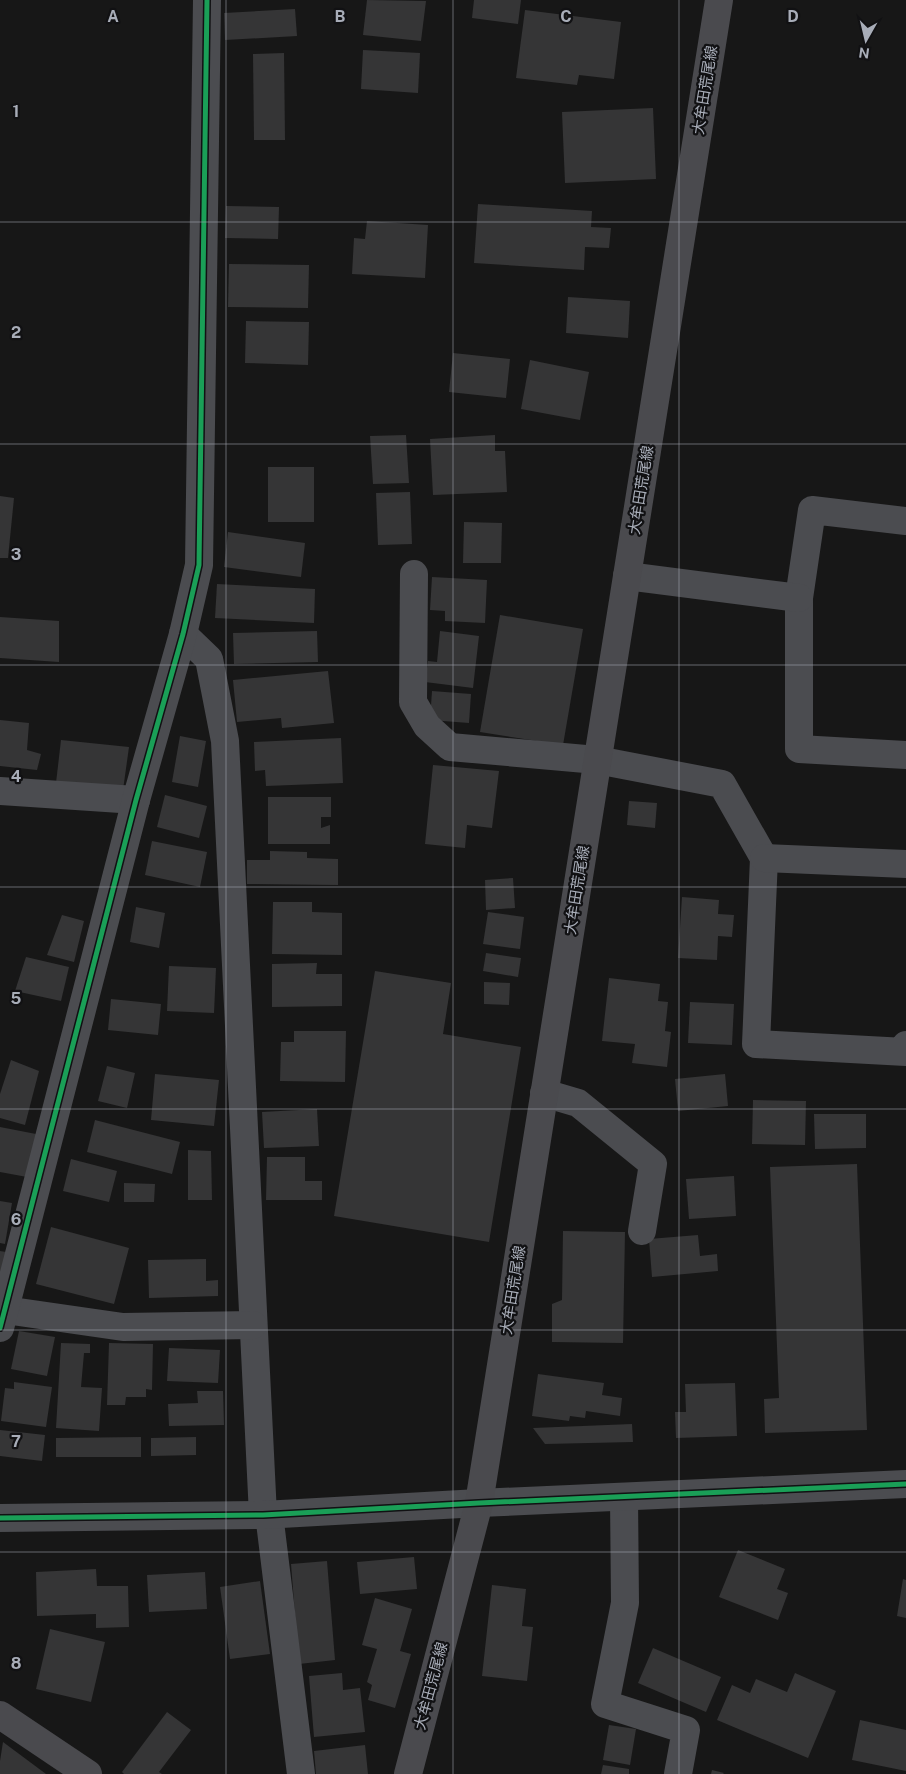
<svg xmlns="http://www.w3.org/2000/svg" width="906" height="1774" viewBox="0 0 906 1774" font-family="'Public Sans','Noto Sans JP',sans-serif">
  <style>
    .building { fill: #353536 }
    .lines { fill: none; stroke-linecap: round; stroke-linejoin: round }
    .minor { stroke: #4b4c50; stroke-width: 28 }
    .tertiary { stroke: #4b4c50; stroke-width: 28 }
    .secondary { stroke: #4a4a4e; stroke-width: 28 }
    .cycleway-casing { stroke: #111113; stroke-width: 8 }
    .cycleway { stroke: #1a9f57; stroke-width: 5 }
    .grid { fill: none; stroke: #a8adb8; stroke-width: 1; stroke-opacity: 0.55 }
    .labels { text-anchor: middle; stroke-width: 4.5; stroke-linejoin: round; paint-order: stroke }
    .street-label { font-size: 15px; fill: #a8adb8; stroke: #111113 }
    .grid-label { font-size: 16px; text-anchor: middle; font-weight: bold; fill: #a8adb8; stroke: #111113; stroke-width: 4.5; stroke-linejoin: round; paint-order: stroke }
  </style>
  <rect width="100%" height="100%" fill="#171717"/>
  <g class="building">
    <path d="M367 0 426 1 421 41 363 35Z"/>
    <path d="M474 0H521L518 24 472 18Z"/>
    <path d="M295 9 297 36 225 40 224 13Z"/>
    <path d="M525 10 621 22 614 79 579 75 577 85 516 78Z"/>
    <path d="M363 50 420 53 418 93 361 89Z"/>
    <path d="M284 53 285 140H254L253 54Z"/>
    <path d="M653 108 656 179 565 183 562 112Z"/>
    <path d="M478 204 592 211 591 227 611 228 609 248 585 247 584 270 474 263Z"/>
    <path d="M226 206 279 207 278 239 225 238Z"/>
    <path d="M367 221 428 225 425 278 352 274 354 238 365 239Z"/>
    <path d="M229 264 309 265 308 308 228 307Z"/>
    <path d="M568 297 630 301 628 338 566 333Z"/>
    <path d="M246 321 309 322 308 365 245 363Z"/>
    <path d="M453 353 510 359 506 398 449 392Z"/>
    <path d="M530 360 589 372 580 420 521 409Z"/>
    <path d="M406 435 409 483 373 484 370 436Z"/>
    <path d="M495 435V451H505L507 492 433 495 430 439Z"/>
    <rect x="268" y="467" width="46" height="55"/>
    <path d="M410 492 412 544 378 545 376 493Z"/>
    <path d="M0 496 14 498 8 558H0Z"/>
    <path d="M464 522 502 523 501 563H463Z"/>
    <path d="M228 532 305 543 301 577 224 567Z"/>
    <path d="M432 577 487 580 485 623 445 621V611L430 610Z"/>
    <path d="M217 584 315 589 314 623 215 618Z"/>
    <path d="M500 615 583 629 563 745 480 732Z"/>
    <path d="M0 617 59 621V662L0 658Z"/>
    <path d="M317 631 318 662 234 664 233 633Z"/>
    <path d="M440 631 479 636 473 688 425 682 428 661 437 662Z"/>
    <path d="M328 671 334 723 282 728 281 718 237 722 233 680Z"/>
    <path d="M432 691 471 694 469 723 430 720Z"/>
    <path d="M0 720 29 723 27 750 41 754 37 770 0 766Z"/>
    <path d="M180 736 206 741 198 787 172 782Z"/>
    <path d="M341 738 343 783 266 786 265 770 255 771 254 742Z"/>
    <path d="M61 740 129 747 123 790 56 783Z"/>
    <path d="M433 765 499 771 492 828 467 825 465 848 425 844Z"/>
    <path d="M165 795 207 806 199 838 157 827Z"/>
    <path d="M268 797H331V817H321V828L330 825V844H268Z"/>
    <path d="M629 801 657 803 655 828 627 825Z"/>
    <path d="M152 841 207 852 200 887 145 875Z"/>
    <path d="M270 851 307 852V858L338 859V885L247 884V860H270Z"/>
    <path d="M513 878 515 908 486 910 485 880Z"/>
    <path d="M682 897 719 900 718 914 734 915 732 937 718 936 717 960 678 958Z"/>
    <path d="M273 902H312V912L342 913V955L272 954Z"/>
    <path d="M136 907 165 913 159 948 130 942Z"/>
    <path d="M488 912 524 917 520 949 483 944Z"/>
    <path d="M62 915 84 921 74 962 47 955Z"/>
    <path d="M486 953 521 958 518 977 483 971Z"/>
    <path d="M26 957 69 967 61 1001 15 991Z"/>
    <path d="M317 963 316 974H342V1006L272 1007V964Z"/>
    <path d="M169 966 216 968 214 1013 167 1011Z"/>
    <path d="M375 971 451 983 443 1034 521 1047 489 1242 334 1216Z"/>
    <path d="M609 978 660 984 658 1001 668 1002 665 1031 671 1032 667 1067 632 1063 635 1044 602 1041Z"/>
    <path d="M484 982 510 983 509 1005 484 1004Z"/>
    <path d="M111 999 161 1004 158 1035 108 1030Z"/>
    <path d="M690 1002 734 1004 732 1045 688 1043Z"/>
    <path d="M294 1031H346L345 1082 280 1081 281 1042H294Z"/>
    <path d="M11 1060 39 1071 25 1125 0 1118V1094Z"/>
    <path d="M107 1066 135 1073 127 1108 98 1101Z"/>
    <path d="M155 1074 219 1080 214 1126 151 1120Z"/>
    <path d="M725 1074 728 1106 678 1111 675 1079Z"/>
    <path d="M753 1100 806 1101 805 1145 752 1144Z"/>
    <path d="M317 1109 319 1146 264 1148 262 1112Z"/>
    <path d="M814 1114H866V1148L815 1149Z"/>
    <path d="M95 1120 180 1142 172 1174 87 1152Z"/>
    <path d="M0 1127 36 1134 27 1177 0 1172Z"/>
    <path d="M188 1150 211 1151 212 1200H188Z"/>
    <path d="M267 1157H305V1181H322V1200H266Z"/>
    <path d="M71 1159 117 1171 109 1202 63 1191Z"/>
    <path d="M857 1164 867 1430 765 1433 764 1399 779 1398 770 1167Z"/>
    <path d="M734 1176 736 1216 689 1219 686 1179Z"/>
    <path d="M124 1183 155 1184 154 1202H124Z"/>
    <path d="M0 1201 12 1203 5 1244 0 1243Z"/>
    <path d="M51 1227 129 1248 114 1304 36 1284Z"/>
    <path d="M563 1231 625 1232 623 1343 552 1342V1304L562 1300Z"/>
    <path d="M698 1235 700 1256 717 1254 718 1271 652 1277 649 1239Z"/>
    <path d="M0 1251 6 1252 0 1280Z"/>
    <path d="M206 1259V1281L218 1280V1296L149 1298 148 1260Z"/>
    <path d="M19 1331 55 1337 47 1376 11 1369Z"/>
    <path d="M61 1343 90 1344V1353H84L81 1387 102 1388 99 1431 56 1428Z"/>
    <path d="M109 1343 153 1344 152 1390 146 1389V1397H126L125 1405H107Z"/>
    <path d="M169 1348 220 1350 218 1383 167 1381Z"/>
    <path d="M538 1374 604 1383 602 1395 622 1398 620 1416 586 1411 585 1418 570 1416 569 1421 532 1416Z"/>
    <path d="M14 1382 52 1387 46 1427 1 1421 5 1388 14 1389Z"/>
    <path d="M735 1383 737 1436 676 1438 675 1412H686L685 1384Z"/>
    <path d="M197 1391H223L224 1425 169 1426 168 1404 198 1403Z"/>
    <path d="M632 1424 633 1442 545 1444 533 1428Z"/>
    <path d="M0 1430 45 1435 42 1461 0 1456Z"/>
    <path d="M141 1437V1457H56V1438Z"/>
    <path d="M196 1437V1455L151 1456V1438Z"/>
    <path d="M738 1550 785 1569 777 1589 788 1593 778 1620 719 1597Z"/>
    <path d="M414 1557 417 1589 360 1594 357 1562Z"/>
    <path d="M327 1561 335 1660 299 1664 291 1564Z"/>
    <path d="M96 1569 97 1586H128L129 1627 96 1628V1614L37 1616 36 1572Z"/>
    <path d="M205 1572 207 1609 149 1612 147 1575Z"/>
    <path d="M903 1579 906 1580V1618L897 1616Z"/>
    <path d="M260 1581 270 1654 230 1659 220 1587Z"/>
    <path d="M492 1585 526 1589 522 1626 533 1627 527 1681 482 1676Z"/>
    <path d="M375 1598 412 1609 400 1651 411 1654 395 1708 368 1700 372 1685 367 1682 377 1649 362 1645Z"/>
    <path d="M50 1629 105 1642 91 1702 36 1689Z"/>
    <path d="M653 1648 721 1677 706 1712 638 1683Z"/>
    <path d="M342 1673 343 1690 360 1688 365 1732 314 1737 309 1676Z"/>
    <path d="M795 1673 836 1691 808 1758 717 1720 732 1685 750 1693 756 1679 787 1692Z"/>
    <path d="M167 1712 191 1730 159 1772 162 1774H124L122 1772Z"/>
    <path d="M860 1720 906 1730V1771L852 1760Z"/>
    <path d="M609 1725 636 1729 630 1765 603 1760Z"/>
    <path d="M3 1742 46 1774H0V1761Z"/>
    <path d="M365 1745 368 1774H316L314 1751Z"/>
    <path d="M603 1765 629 1769V1774H601Z"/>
    <path d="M712 1770 724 1773 723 1774H711Z"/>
  </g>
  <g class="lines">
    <g class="minor">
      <path d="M906 521 812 510 799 598V749L906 755"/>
      <path d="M414 574 413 702 427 726 450 747 597 760 722 784 764 858 756 1044 906 1052V1045"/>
      <path d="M627 576 799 598"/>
      <path d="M183 634 209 659 225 741 263 1515"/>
      <path d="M0 791 136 800"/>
      <path d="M764 858 906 864"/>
      <path d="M544 1093 578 1103 653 1164 642 1231"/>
      <path d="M5 1310 123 1327 253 1325"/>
      <path d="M0 1328 136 800 183 634 199 565 207 0"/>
      <path d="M624 1497 625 1603 605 1704 686 1730 678 1774"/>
      <path d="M269 1514 301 1774"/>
    </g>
    <path class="tertiary" d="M0 1518 263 1515 479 1503 906 1484"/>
    <g class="secondary">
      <path d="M0 1715 88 1774"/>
      <path d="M408 1774 479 1503 719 0"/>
    </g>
    <defs>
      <g id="cycleway">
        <path d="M0 1328 136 800 183 634 199 565 207 0"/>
        <path d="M0 1518 263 1515 479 1503 906 1484"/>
      </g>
    </defs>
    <use href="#cycleway" class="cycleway-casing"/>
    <use href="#cycleway" class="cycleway"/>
  </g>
  <path class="grid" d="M226 0V1774M453 0V1774M679 0V1774M0 222H906M0 444H906M0 665H906M0 887H906M0 1109H906M0 1330H906M0 1552H906"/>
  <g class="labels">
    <g class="street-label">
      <text transform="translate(705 90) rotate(-81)" y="5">大牟田荒尾線</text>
      <text transform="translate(641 490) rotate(-81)" y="5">大牟田荒尾線</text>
      <text transform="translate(577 890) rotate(-81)" y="5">大牟田荒尾線</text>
      <text transform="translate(513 1290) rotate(-81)" y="5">大牟田荒尾線</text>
      <text transform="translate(431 1686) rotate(-75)" y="5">大牟田荒尾線</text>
    </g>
  </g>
  <g class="grid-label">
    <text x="113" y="22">A</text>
    <text x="340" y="22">B</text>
    <text x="566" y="22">C</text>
    <text x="793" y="22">D</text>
    <text x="16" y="117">1</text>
    <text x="16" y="338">2</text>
    <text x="16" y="560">3</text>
    <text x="16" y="782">4</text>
    <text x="16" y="1004">5</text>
    <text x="16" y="1225">6</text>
    <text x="16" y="1447">7</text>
    <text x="16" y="1669">8</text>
  </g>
  <g transform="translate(866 40) rotate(188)" stroke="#111113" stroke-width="4" paint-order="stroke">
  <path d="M0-4L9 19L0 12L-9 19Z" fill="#a8adb8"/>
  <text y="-8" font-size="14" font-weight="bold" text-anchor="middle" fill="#a8adb8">N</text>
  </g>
</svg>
